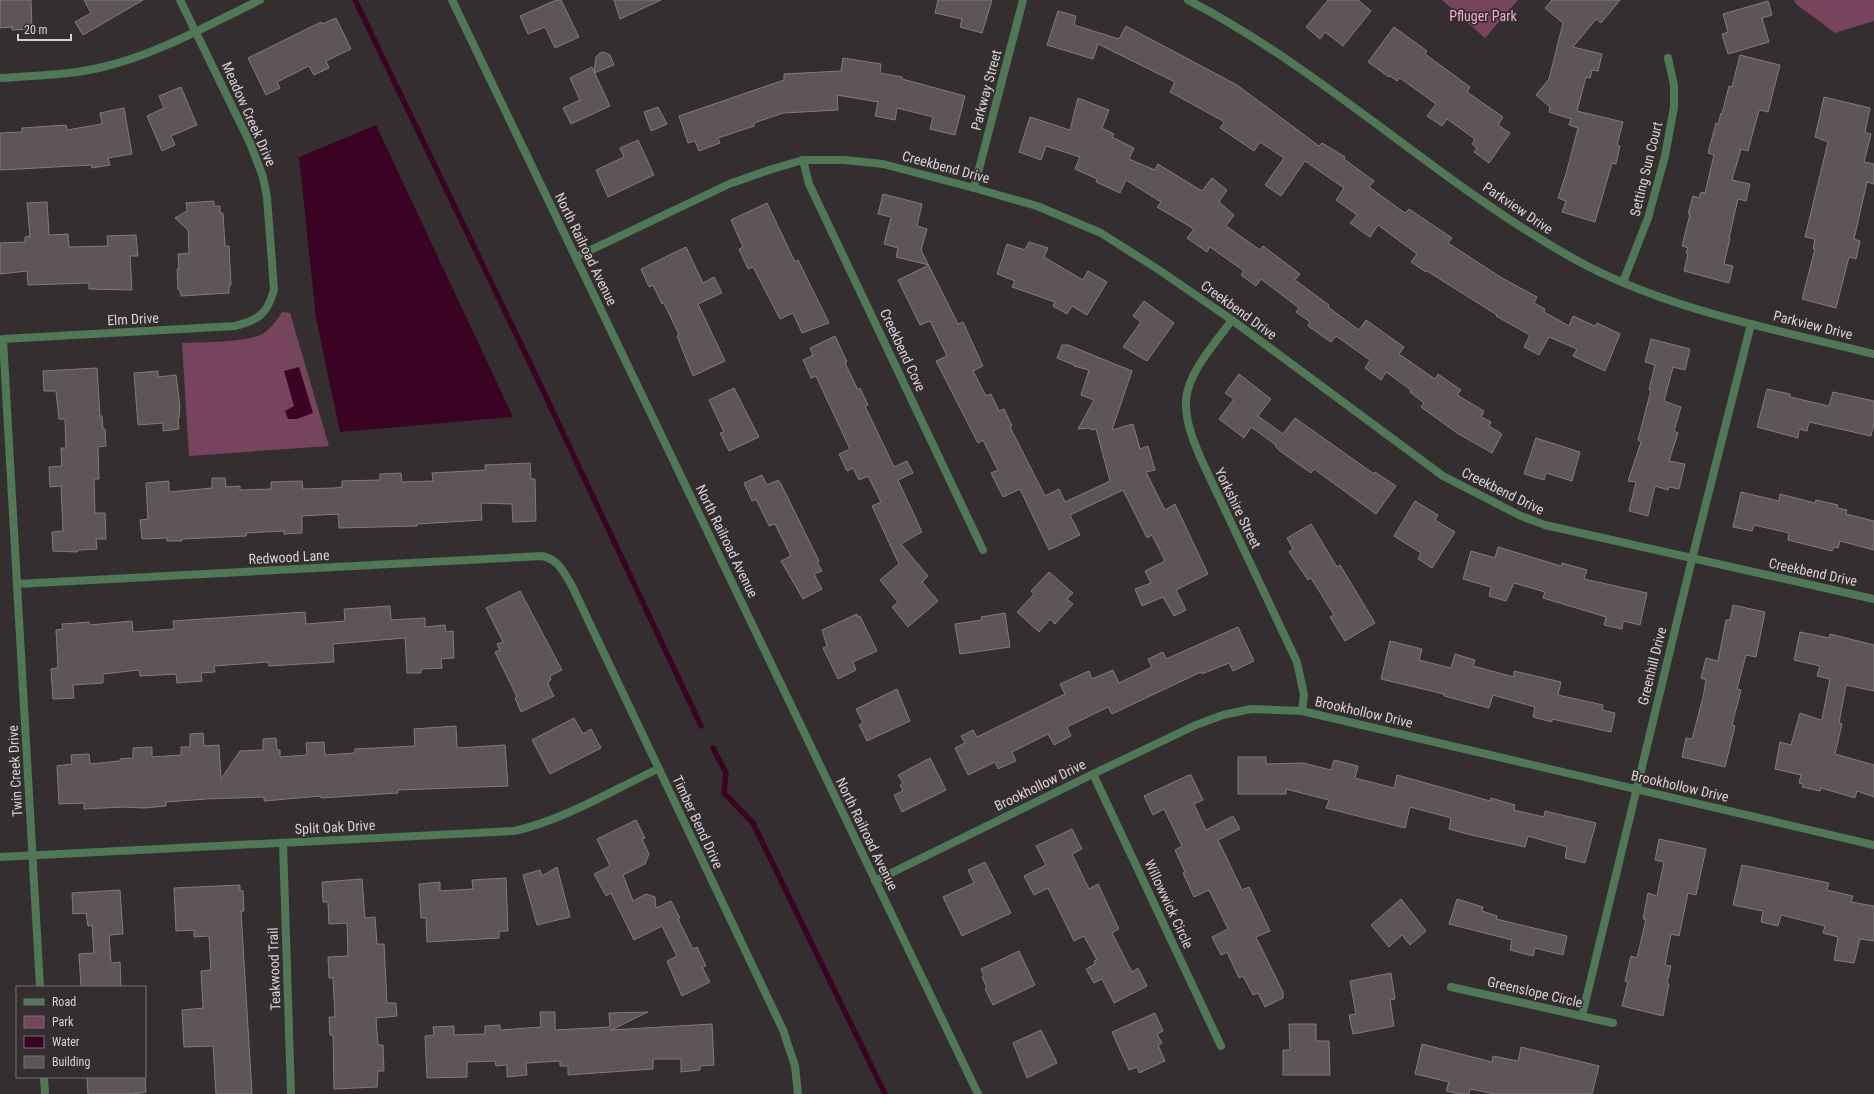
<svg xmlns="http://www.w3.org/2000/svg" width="1874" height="1094" viewBox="0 0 1874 1094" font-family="'Roboto Condensed',sans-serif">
  <rect width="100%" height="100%" fill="#352e31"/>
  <g fill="#76455d">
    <path d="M1442,0H1518L1485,38Z"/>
    <path d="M1794,0H1874V21L1835,33L1796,4Z"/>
    <path d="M282,312L290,313L329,446L189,456L182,343C202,342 248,343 264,333C272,327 277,320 282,312Z"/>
  </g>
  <g fill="#3a0324">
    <path d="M376,125L513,417L340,432L316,318L299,157Z"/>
    <path d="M299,367L313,413L297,419H288L285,411L294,406L284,371Z"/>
  </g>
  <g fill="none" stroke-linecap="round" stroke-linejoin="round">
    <g stroke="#3a0324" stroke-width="5.5">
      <path d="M355,0L530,363L701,726"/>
      <path d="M713,748L726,773L724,793L753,823L885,1094"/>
    </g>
  </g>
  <g fill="#5d5558" stroke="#837a7e">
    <path d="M0,0H31L32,29L12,30V27L0,28Z"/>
    <path d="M84,0H143L83,35L75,22L91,13Z"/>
    <path d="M556,0H561L579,37L555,48L545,27L528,34L520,16Z"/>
    <path d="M614,0H661L620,19Z"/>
    <path d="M938,0H992L982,33L960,27L962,19L935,13Z"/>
    <path d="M1328,0H1358L1371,11L1343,46L1325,32L1320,39L1306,27Z"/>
    <path d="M1552,0H1620L1601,23L1596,19L1573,47L1602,54L1598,71L1592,70L1590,78L1586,77L1577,111L1623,122L1617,145L1620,146L1616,164L1612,163L1595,222L1562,212L1566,201L1558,198L1566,174L1578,128L1569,125L1571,119L1549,112L1550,107L1536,95L1549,79L1563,23L1545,8Z"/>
    <path d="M1768,1L1772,15L1762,18L1769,42L1728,54L1722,34L1728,32L1723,14Z"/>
    <path d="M1058,11L1076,16L1074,25L1119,39L1126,26L1237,85L1319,146L1322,143L1345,157L1344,159L1374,181L1369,187L1405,213L1409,209L1452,238L1448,243L1502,278L1537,297L1534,303L1545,309L1544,312L1569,326L1573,316L1595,326L1597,323L1620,334L1605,371L1573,356L1577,349L1549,337L1539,355L1524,347L1530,335L1496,316L1497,315L1427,271L1426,272L1411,262L1417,254L1378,225L1370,237L1350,223L1357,215L1336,200L1344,188L1305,161L1281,196L1265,185L1284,158L1260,142L1254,151L1220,128L1224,123L1223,121L1170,92L1175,82L1098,44L1093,59L1047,45Z"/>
    <path d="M336,18L351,49L326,61L329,68L314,75L309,66L277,82L280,88L266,95L248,58L321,22L322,24Z"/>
    <path d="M1394,27L1427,51L1425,54L1470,87L1467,92L1503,117L1498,125L1510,133L1489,163L1474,152L1477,148L1472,144L1475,139L1447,119L1442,126L1427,116L1436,104L1400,78L1397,81L1390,76L1389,77L1368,62Z"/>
    <path d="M604,52L610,55L614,65L594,73L596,57L600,53Z"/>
    <path d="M1740,55L1780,65L1768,112L1759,110L1748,151L1741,149L1732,180L1750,184L1746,201L1738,199L1729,238H1730L1724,264L1733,266L1729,283L1684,271L1688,254L1686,253L1688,248L1682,246L1690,214H1688L1693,196L1699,198L1701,192L1705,193L1714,155L1708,153L1716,123L1718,124L1721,113L1722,114L1729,86L1732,87Z"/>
    <path d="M843,58L881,64L880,73L902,77V79L965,96L955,135L930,129L933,117L897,108L895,120L875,116L878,102L837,95L838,110L783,113L754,123V126L718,138L720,143L699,151L695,141L688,143L679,116L784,80V74L841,71Z"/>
    <path d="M592,67L610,106L571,124L563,108L580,100L570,78Z"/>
    <path d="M181,87L197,125L171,136L175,145L162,151L147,116L164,108L159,96Z"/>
    <path d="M1824,97L1870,108L1865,132L1871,134L1864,162L1874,164V184L1867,182L1854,239L1860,241L1856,259L1849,257L1836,308L1802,299L1815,249H1813L1815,239L1805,237L1828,142L1815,137Z"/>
    <path d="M1078,98L1109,110L1102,128L1114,134L1112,137L1134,148L1129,159L1155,170L1158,164L1202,191L1212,178L1227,190L1219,202L1234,215L1226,226L1260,250L1263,246L1300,274L1295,280L1329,305L1328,307L1359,330L1366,320L1404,347L1399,354L1435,379L1438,374L1461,390L1457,395L1484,411L1481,417L1491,422L1489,426L1502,434L1492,453L1457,433L1421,407L1424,403L1410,392L1411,390L1386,372L1381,380L1365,368L1370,360L1336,336L1331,342L1308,326L1310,322L1296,312L1299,308L1261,279L1256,286L1241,275L1244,271L1210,247L1207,252L1187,238L1194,229L1157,207L1161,202L1126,180L1120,193L1096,182L1097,179L1075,169L1080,157L1046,146L1041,160L1019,152L1030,117L1070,130Z"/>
    <path d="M658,107L667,124L651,131L644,112Z"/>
    <path d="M124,108L132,154L108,158L110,165L92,168L91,165L0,170V133L22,132V128L66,125L67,130L102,124L100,113Z"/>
    <path d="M638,140L654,175L608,197L596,170L624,157L620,148Z"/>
    <path d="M883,194L922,204L917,226L927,229L921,250L958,324L963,322L983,366L973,371L986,396L991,394L999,411L1004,409L1012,426L1010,427L1045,496L1059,489L1065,502L1110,481L1096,429L1091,430L1090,428L1078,429L1094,400L1081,395L1089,370L1074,366V365L1057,358L1062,345H1068L1132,371L1112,430L1133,424L1140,449L1148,446L1155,470L1146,472L1165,510L1175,504L1208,574L1176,590L1186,610L1174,616L1163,597L1142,606L1135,589L1151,583L1145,571L1165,561L1152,535L1147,538L1123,490L1070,515L1080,535L1049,550L1020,489L1003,497L991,473L998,470L983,440L978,443L936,361L947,356L930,321L920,325L898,280L929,265L896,257L898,248L884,244L891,217L878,214Z"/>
    <path d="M214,201V206H220V213H223L225,246H229L231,285L229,286V293L181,296L180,291L178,289L177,269H179L178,254L189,253L188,230L175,218L187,211L186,203Z"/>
    <path d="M47,202L49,235L68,234L69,247L108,246L107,236L136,235L138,256H130L132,290L89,289V283L28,285L27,271L0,274V243L25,242V237L30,236L27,203Z"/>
    <path d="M767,203L795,262L798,260L829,323L802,333L793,313L780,319L753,267L748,269L739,249L743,247L731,220Z"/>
    <path d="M1029,242L1048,248L1044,257L1083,280L1088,271L1107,282L1087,315L1072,306L1067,314L1053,306L1055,302L1012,287L1015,281L997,274L1007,244L1025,250Z"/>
    <path d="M686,247L703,283L714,277L722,293L698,304L725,361L693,376L677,336L679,335L664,303L662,304L653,285L649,287L641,269Z"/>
    <path d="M1144,301L1174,323L1147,361L1123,347L1141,322L1133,316Z"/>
    <path d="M835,336L847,362L845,363L858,390L860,388L868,405L865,406L894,467L907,461L913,473L898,480L922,532L901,544L928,576L922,582L938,601L908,627L892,607L898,602L880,580L899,564L872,506L881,502L868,476L859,480L853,468L847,471L839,454L850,449L816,376L811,378L803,360L813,355L810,348Z"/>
    <path d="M1651,339L1690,349L1685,370L1673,367L1664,401L1681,407L1674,431L1678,433L1669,461L1685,464L1679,489L1669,487L1668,490L1655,486L1648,516L1629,511L1636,482L1628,481L1641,442L1638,440L1651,390H1649L1655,365L1645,362Z"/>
    <path d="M97,368L100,416H102L103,429H105L106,446L98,447L99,479H94L95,513H105L106,539H96L97,549L79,550L77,552L53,551L52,532L63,531L61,486L50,487L49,467L62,466L61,448H66L65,419H59L56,391H44L43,371Z"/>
    <path d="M158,371V377L176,375L180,406L179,418H178L179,429L163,431V423L138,425L134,373Z"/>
    <path d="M1239,374L1271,399L1258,416L1283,434L1295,418L1374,474L1375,472L1396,486L1376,514L1314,469L1311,473L1280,451L1275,446L1276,445L1251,427L1244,438L1219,419L1234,399L1225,393Z"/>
    <path d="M734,388L759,437L729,451L720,433L724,432L709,400Z"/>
    <path d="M1767,389L1790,394V397L1829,406L1833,392L1874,401V423L1871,436L1809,422L1807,431L1799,429L1798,438L1757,427Z"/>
    <path d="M1536,438L1580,452L1572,481L1546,473L1544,480L1524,474Z"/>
    <path d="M530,463L531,479H535L536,521L513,522L512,504L481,503L482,520L417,524V526L339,528L338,514L302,516V533L284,534V531L246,533V536L181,539L182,541H167V538L142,539L140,520L148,519L146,483L169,481V492L212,488V478H225L226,487L240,486V490L271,489V482L302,481L303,489L334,488L342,487V481L380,480V474L401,473L402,482L433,481L432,473L486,470L485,465Z"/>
    <path d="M762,475L767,485L778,480L781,484L819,561L817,562L822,571L814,574L822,589L803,599L781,561L791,556L775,524L769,526L756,499L752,501L744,483Z"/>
    <path d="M1741,492L1779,501L1780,494L1815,503L1816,500L1838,505L1837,508L1847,510L1846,514L1874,521V550L1840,541L1838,548L1834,547L1832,551L1788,540L1789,533L1754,525L1752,531L1733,527Z"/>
    <path d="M1415,501L1438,515L1435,520L1455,532L1432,568L1418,559L1421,553L1394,536Z"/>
    <path d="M1311,524L1337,567L1340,565L1375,623L1345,641L1330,617L1334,615L1311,578L1308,580L1289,552L1293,549L1287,538Z"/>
    <path d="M1498,547L1561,566L1562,563L1587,570L1584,579L1647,593L1640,625L1623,621L1622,629L1604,625L1606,617L1543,598L1545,592L1514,583L1506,601L1489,596L1491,587L1463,579L1471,551L1495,558Z"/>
    <path d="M1049,572L1073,593L1067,599L1073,604L1055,624L1050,619L1039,632L1017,612L1034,594L1031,591Z"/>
    <path d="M520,591L562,670L550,676L551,680L548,682L549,686L554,696L521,712L515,698L517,697L495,652L500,650L497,644L503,642L486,608Z"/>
    <path d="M1733,605L1765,612L1756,657L1746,655L1737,689L1741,690L1732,725L1735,726L1725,767L1682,757L1686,738L1692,739L1703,697L1706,680L1701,678L1706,658L1718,661L1726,620H1730Z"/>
    <path d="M390,606L391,620L425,618V627L445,625L446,632L453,631L454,658L441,659L442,668L421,669V673H407L405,638L333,644L334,662L269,666L268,662L214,666L215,672L201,673L202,681L177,683L176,674L140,676L139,670L103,674V683L73,685L74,698L53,699L51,669L58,668L56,630L63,629L62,624L89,622L90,625L132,621L133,632L174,629L173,621L305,612L306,624L345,621L344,609Z"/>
    <path d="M1005,613L1010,647L960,654L955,624L982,620L981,617Z"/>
    <path d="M857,614L858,617L860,616L877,651L853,662L856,670L838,679L823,648L827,646L822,630Z"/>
    <path d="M1238,627L1254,661L1233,671L1229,663L1202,674L1201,672L1112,714L1108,707L1067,727L1071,736L1054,745L1048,734L1012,752L1016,761L998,769L995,762L968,775L955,748L965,743L961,736L973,730L977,737L1065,694L1060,684L1089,671L1092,679L1113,670L1119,683L1152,667L1148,659L1163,652L1166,659Z"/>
    <path d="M1800,632L1829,638L1830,634L1874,645V691L1846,685L1839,723L1842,724L1835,754L1874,765V797L1857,791L1855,798L1821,788L1820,791L1802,787L1803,784L1799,783L1801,775L1775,769L1780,742L1791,745L1800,713L1821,720L1822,719L1830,679L1817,676L1820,666L1794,660Z"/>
    <path d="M1390,641L1422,649L1419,660L1451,668L1455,654L1475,660L1473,666L1514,677V671L1561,682L1558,695L1603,705L1602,710L1615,713L1611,732L1552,719V722L1533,717L1535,707L1493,695L1489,708L1444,696V694L1381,679Z"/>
    <path d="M897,689L910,721L867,741L859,725L863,723L856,709Z"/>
    <path d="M574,718L583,734L591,729L601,748L550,774L532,740Z"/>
    <path d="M456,726L457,748L505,745L508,786L398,790V793L321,798V796L264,801V797L206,799L166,802V806L144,808L123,807L84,809V803L59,804L57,766L72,764L71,755L89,754L90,764L120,761V759L133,758V748L152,747V757L181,755V747H190V734L203,733L204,746L219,745L221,779L240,751L263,750V739L276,738L277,750H280V757L307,755L306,743L324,742L325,755L355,753V749L415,746L414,729Z"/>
    <path d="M1238,757H1266V764L1303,763L1331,770L1334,760L1358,766L1355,778L1394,788L1397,775L1490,801L1491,798L1515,805L1514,810L1544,817L1545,811L1596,823L1585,863L1565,858L1567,847L1528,836L1525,847L1467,834L1449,829L1451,818L1410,807L1405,828L1326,808L1329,800L1286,789V794H1238Z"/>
    <path d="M930,758L946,790L902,812L894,795L903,791L900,785L903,783L898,775Z"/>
    <path d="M1189,775H1191L1203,800L1194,804L1206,830L1233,816L1240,829L1218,840L1242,890L1249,887L1270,931L1256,937L1283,992V998L1265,1007L1258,993L1253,995L1243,976L1239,978L1227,952L1221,955L1212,937L1228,929L1209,890L1194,897L1183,873L1185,872L1175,850L1182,846L1164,809L1153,815L1144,796Z"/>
    <path d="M636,820L645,838L642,839L649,854L645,864L623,875L633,901L646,894L655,897L656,908L671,901L680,918L678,919L693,949L697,947L706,966L702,967L710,982L682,996L667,961L677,956L662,926L634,940L611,893L606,896L594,874L610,866L597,839Z"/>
    <path d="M1072,829L1082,849L1072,854L1089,889L1098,884L1119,929L1112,933L1132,972L1138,968L1147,986L1114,1003L1102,979L1094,983L1086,969L1095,964L1094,961L1097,960L1084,936L1074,941L1048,888L1034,895L1024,876L1046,865L1036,846Z"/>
    <path d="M1659,839L1706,849L1696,895L1688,893L1679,936L1671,934L1665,965L1671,966L1667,983L1669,984L1663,1016L1622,1006L1628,982L1625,981L1631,956L1637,958L1646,919H1643L1648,893L1657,896L1664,862L1655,860Z"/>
    <path d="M985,862L1011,913L962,936L943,897L974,883L968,870Z"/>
    <path d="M1742,865L1829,883L1827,890L1853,896L1851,902L1874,906V941L1860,939L1854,963L1834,960L1838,937L1823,933L1825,926L1781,915L1778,926L1761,922L1763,911L1733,905Z"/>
    <path d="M557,867L570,917L537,925L523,875L540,870L542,876Z"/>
    <path d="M506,878L508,931H499V938L427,942L426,918H421L419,884L440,882V891L473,889L472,880Z"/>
    <path d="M362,879L365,918L375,917L377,944H384L387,1003H396L397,1016L376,1018L378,1045H383L384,1071H378L377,1087L334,1089L333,1035H330L329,1017H335L333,978H329L328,957L348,956L347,923L329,924L328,902H323L322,882Z"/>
    <path d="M240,885V891H243L244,911H241L252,1094H216L213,1046L184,1047L182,1010L203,1008L201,971L211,970L209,936L194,937V930L176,931L174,888Z"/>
    <path d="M120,890L123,934L109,935L111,963L120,962L121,987H81L79,954L94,953L92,925L88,926L86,913L73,914L72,893Z"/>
    <path d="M1401,899L1426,931L1410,945L1402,935L1389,947L1371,925Z"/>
    <path d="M1457,899L1483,907L1482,911L1497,916L1496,919L1567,936L1563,955L1535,948L1533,956L1510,950L1512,940L1449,924Z"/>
    <path d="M1019,951L1035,985L993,1005L985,989L987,988L982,977L984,976L981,969Z"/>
    <path d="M1391,973L1395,999L1390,1000L1394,1026L1353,1034L1349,1015L1356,1014L1350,981Z"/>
    <path d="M540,1012H555V1030L610,1027L609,1013L648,1012L611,1030L712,1024L714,1065L700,1066V1070L681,1072V1059H653V1069L568,1075V1066H560V1061L526,1063L527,1075L507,1077V1065L496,1066L495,1061L467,1062V1077L427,1078L425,1036L434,1035L433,1027L454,1026V1035L485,1034V1026L500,1025V1030L541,1027Z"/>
    <path d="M1155,1013L1163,1031L1157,1034L1162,1043L1158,1045L1165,1061L1139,1073L1137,1067L1129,1070L1112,1032Z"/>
    <path d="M1289,1024H1316V1041H1329L1330,1075H1283V1050H1290Z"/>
    <path d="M1041,1030L1057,1063L1027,1078L1013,1043Z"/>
    <path d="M1422,1044L1492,1062L1493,1056L1518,1061L1521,1047L1599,1066L1592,1094H1495L1470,1089L1469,1094H1460L1446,1091L1449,1082L1415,1074Z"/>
    <path d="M87,1077H145L146,1092L133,1094H88Z"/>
  </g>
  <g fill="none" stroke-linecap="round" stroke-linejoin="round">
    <g stroke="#507756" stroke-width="8">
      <path d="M1188,0C1327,72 1439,184 1576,260C1667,310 1774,329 1874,354"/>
      <path d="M803,160L809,184L983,550"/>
      <path d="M974,188L1023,0"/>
      <path d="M576,257L729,184L769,170L803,160H844L883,164L974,188L1037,206L1101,233L1159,270L1232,320L1443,476L1521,516L1545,525L1874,599"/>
      <path d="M1623,282L1648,218L1665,156L1674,107V85L1668,58"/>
      <path d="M1232,320C1216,342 1188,372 1186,400C1185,421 1193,440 1201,459L1297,662L1304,695L1302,711"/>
      <path d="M17,584L542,556C559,560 562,570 571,584L783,1030L795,1066L798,1094"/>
      <path d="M1093,774L1221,1046"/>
      <path d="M283,843L291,1094"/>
      <path d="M0,857L514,831C564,820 611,791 658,769"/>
      <path d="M875,881L1093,774L1196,725L1223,715L1251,709L1302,711L1874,845"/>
      <path d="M40,987L3,339L235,326C259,320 267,314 274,290L267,197L263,177L250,143L180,0"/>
      <path d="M1451,987L1613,1023"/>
      <path d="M1582,1016L1692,559L1751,324"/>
      <path d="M44,1077L45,1094"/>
    </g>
    <g stroke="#507756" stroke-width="8">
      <path d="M452,0L978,1094"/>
      <path d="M0,78C34,76 70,75 103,67C158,54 210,24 260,0"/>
    </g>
  </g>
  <g text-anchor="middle" stroke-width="3.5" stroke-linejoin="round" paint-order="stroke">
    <g font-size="14" fill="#f6accf" stroke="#352e31">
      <text x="1483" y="21">Pfluger Park</text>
    </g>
    <g font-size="14" fill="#d7d2d4" stroke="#352e31">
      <text transform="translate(986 90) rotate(-75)" y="5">Parkway Street</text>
      <text transform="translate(249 114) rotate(66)" y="5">Meadow Creek Drive</text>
      <text transform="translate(946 167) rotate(15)" y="5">Creekbend Drive</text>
      <text transform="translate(1646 169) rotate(-76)" y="5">Setting Sun Court</text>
      <text transform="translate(1518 208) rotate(34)" y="5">Parkview Drive</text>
      <text transform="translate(586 249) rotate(64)" y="5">North Railroad Avenue</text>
      <text transform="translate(1239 310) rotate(36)" y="5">Creekbend Drive</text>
      <text transform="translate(133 319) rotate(-3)" y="5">Elm Drive</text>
      <text transform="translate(1813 325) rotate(14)" y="5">Parkview Drive</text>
      <text transform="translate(903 350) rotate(65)" y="5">Creekbend Cove</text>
      <text transform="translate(1503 491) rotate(26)" y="5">Creekbend Drive</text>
      <text transform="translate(1238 508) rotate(64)" y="5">Yorkshire Street</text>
      <text transform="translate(727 541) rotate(64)" y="5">North Railroad Avenue</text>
      <text transform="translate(289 557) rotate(-3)" y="5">Redwood Lane</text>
      <text transform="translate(1813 572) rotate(12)" y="5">Creekbend Drive</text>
      <text transform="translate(1652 666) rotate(-76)" y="5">Greenhill Drive</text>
      <text transform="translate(1364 712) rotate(13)" y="5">Brookhollow Drive</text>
      <text transform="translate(15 771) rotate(-93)" y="5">Twin Creek Drive</text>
      <text transform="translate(1040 785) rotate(-26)" y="5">Brookhollow Drive</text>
      <text transform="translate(1680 786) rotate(13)" y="5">Brookhollow Drive</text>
      <text transform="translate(698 822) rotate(65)" y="5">Timber Bend Drive</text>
      <text transform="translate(335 827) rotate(-3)" y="5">Split Oak Drive</text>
      <text transform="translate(867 834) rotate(64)" y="5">North Railroad Avenue</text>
      <text transform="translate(1169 904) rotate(65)" y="5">Willowwick Circle</text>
      <text transform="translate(274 969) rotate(-92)" y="5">Teakwood Trail</text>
      <text transform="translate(1535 992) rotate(13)" y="5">Greenslope Circle</text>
    </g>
  </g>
  <rect x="16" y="986" width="130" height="92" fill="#352e31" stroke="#767072"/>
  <rect x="24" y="999" width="20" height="6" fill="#507756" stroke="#767072"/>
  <text x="52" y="1006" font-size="12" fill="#d7d2d4">Road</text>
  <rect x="24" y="1016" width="20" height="12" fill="#76455d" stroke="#767072"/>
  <text x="52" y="1026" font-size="12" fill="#d7d2d4">Park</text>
  <rect x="24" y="1036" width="20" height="12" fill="#3a0324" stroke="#767072"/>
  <text x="52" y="1046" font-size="12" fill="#d7d2d4">Water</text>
  <rect x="24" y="1056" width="20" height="12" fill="#5d5558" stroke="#767072"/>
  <text x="52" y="1066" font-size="12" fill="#d7d2d4">Building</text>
  <path d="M18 34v6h53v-6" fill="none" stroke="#d7d2d4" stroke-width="2"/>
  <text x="24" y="34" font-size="12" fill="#d7d2d4" stroke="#352e31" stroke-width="3" paint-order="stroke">20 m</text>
</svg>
